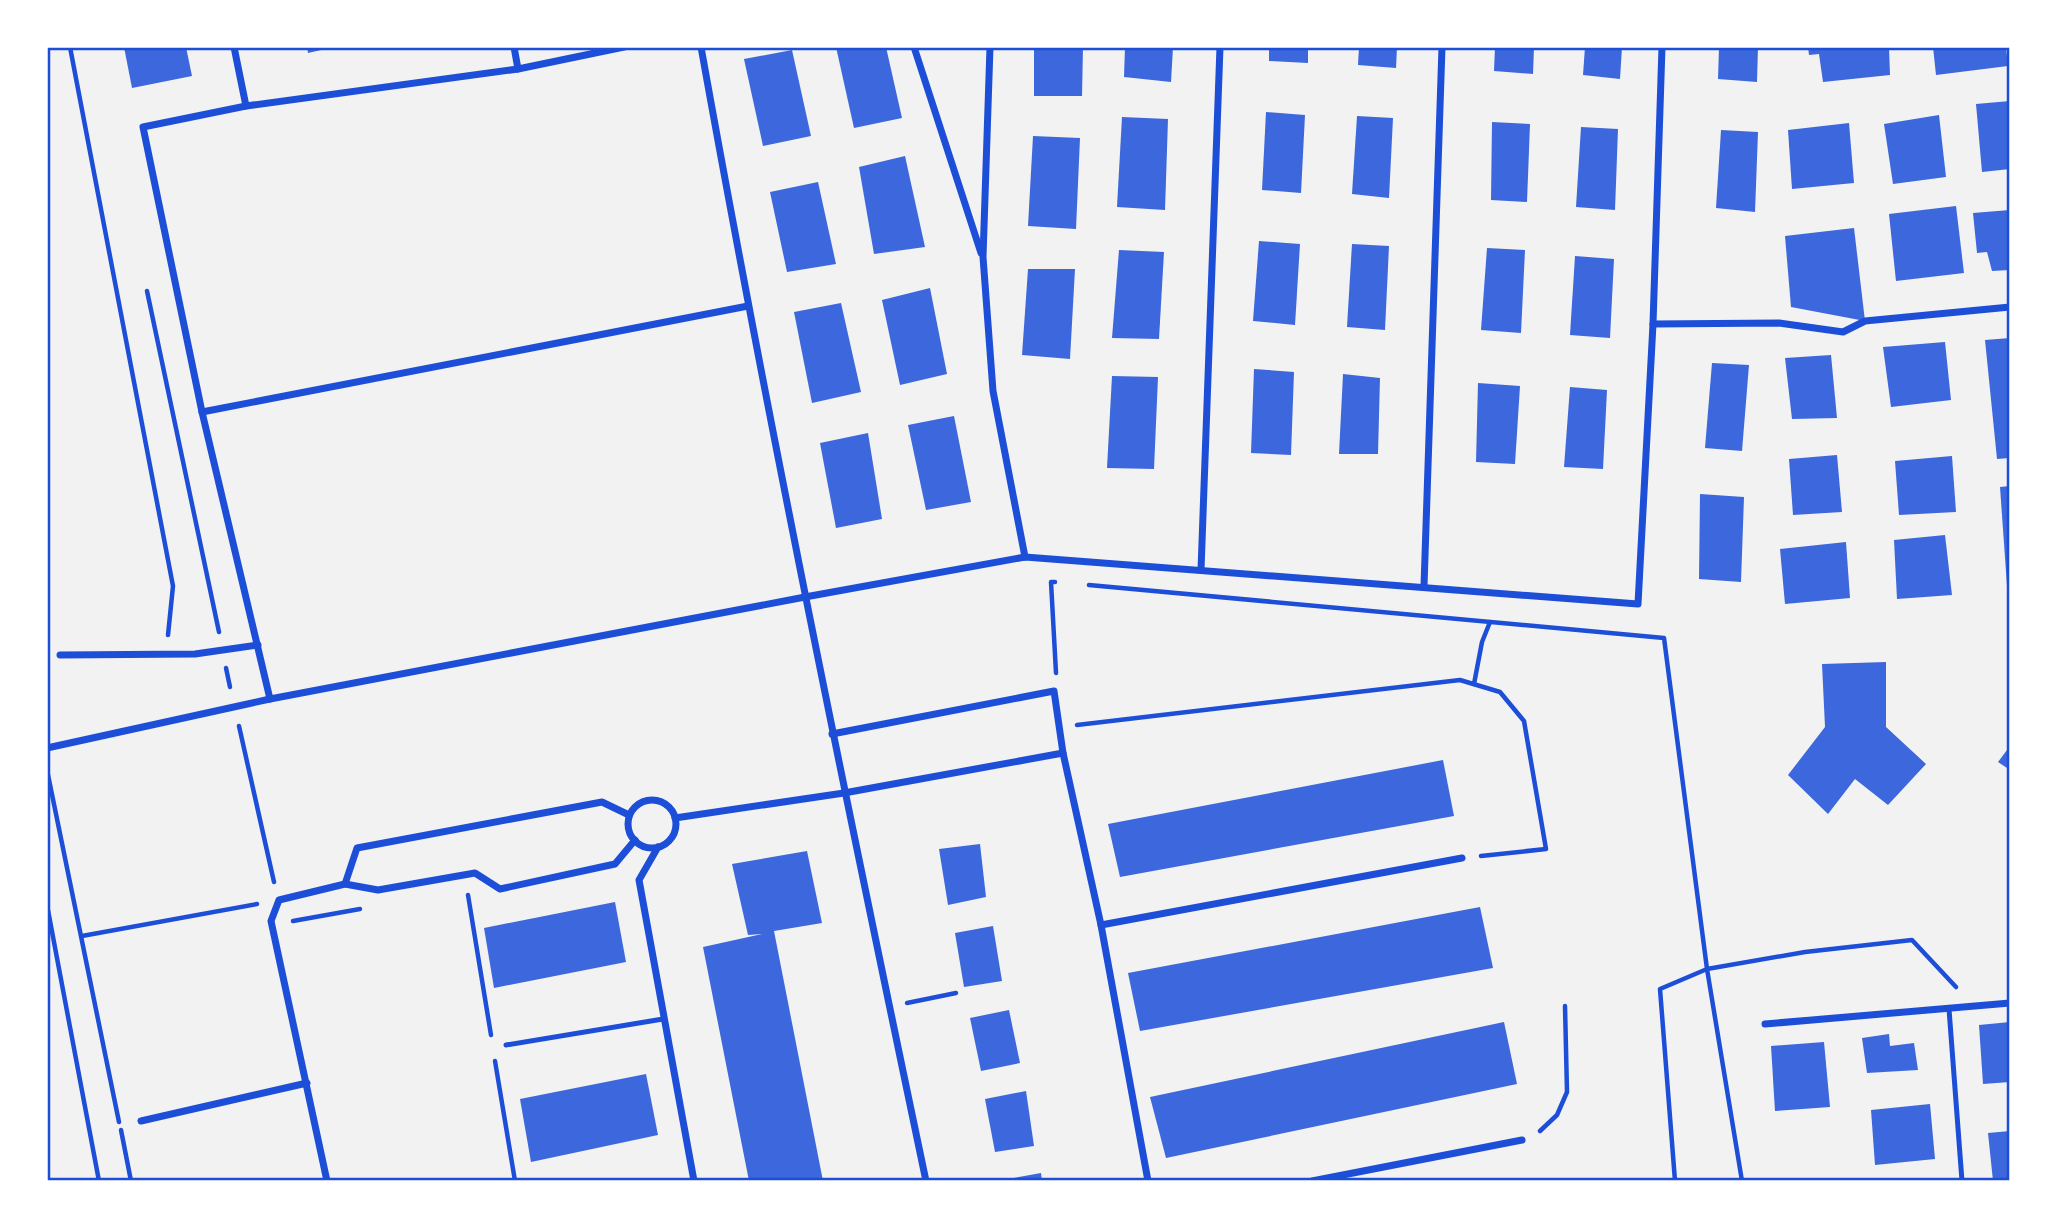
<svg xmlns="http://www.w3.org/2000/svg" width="2057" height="1228" viewBox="0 0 2057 1228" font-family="Raleway,sans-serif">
  <rect width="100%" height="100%" fill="#f2f2f2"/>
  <g fill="#3d67dc">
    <path d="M124,47H186L192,76L132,88Z"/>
    <path d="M307,47H330V48L308,53Z"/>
    <path d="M836,47H886L902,118L854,128Z"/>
    <path d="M1034,47H1083L1082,96H1034Z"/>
    <path d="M1125,47H1173L1171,82L1124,77Z"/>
    <path d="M1269,47H1308V63L1269,61Z"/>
    <path d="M1359,47H1397L1396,68L1358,65Z"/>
    <path d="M1495,47H1534L1533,74L1494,71Z"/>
    <path d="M1585,47H1622L1620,79L1583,75Z"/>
    <path d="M1719,47H1758L1757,82L1718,79Z"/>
    <path d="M1808,47H1889L1890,75L1823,82L1819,54L1809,55Z"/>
    <path d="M1933,47H2006L2008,66L1936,75Z"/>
    <path d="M792,50L811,136L763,146L744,59Z"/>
    <path d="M2010,101V169L1982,172L1976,104Z"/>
    <path d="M1266,112L1305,115L1301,193L1262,190Z"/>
    <path d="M1939,115L1946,177L1893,184L1884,124Z"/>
    <path d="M1357,116L1393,118L1389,198L1352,194Z"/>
    <path d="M1122,117L1168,119L1165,210L1117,207Z"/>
    <path d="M1492,122L1530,124L1527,202L1491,200Z"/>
    <path d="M1849,123L1854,183L1792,189L1788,130Z"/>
    <path d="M1581,127L1618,129L1615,210L1576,207Z"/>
    <path d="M1721,130L1758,132L1755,212L1716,208Z"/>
    <path d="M1033,136L1080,138L1076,229L1028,226Z"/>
    <path d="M905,156L925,247L874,254L859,167Z"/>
    <path d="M818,182L836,264L787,272L770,192Z"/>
    <path d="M1956,206L1964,273L1896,281L1889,214Z"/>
    <path d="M2010,210V270L1992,271L1987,252L1977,253L1973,213Z"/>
    <path d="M1854,228L1865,321L1791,307L1785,236Z"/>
    <path d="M1259,241L1300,244L1295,325L1253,321Z"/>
    <path d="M1352,244L1389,246L1385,330L1347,327Z"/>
    <path d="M1487,248L1525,250L1521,333L1481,330Z"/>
    <path d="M1119,250L1164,252L1159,339L1112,338Z"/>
    <path d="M1575,256L1614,259L1610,338L1570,335Z"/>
    <path d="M1028,269H1075L1070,359L1022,355Z"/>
    <path d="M930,288L947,374L900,385L882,300Z"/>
    <path d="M841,303L861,392L812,403L794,312Z"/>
    <path d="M2010,338V458L1997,459L1985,340Z"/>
    <path d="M1945,342L1951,400L1891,407L1883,347Z"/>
    <path d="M1831,355L1837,418L1792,419L1785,358Z"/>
    <path d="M1712,363L1749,365L1742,451L1705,448Z"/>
    <path d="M1254,369L1294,372L1291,455L1251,453Z"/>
    <path d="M1343,374L1380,378L1378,454H1339Z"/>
    <path d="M1112,376L1158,377L1154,469L1107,468Z"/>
    <path d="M1478,383L1520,386L1515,464L1476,462Z"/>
    <path d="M1570,387L1607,390L1603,469L1564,467Z"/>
    <path d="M954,416L971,502L926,510L908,425Z"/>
    <path d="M868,433L882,519L836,528L820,443Z"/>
    <path d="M1837,455L1842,512L1793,515L1789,459Z"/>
    <path d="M1952,456L1956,512L1899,515L1895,461Z"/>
    <path d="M2010,486V600H2008L2000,487Z"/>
    <path d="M1700,494L1744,497L1741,582L1699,579Z"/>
    <path d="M1945,535L1952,595L1897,599L1894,540Z"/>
    <path d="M1846,542L1850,598L1785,604L1780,549Z"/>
    <path d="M1886,662V727L1926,764L1888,805L1855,779L1828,814L1788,775L1825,727L1822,664Z"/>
    <path d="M2010,746V770L1998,762Z"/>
    <path d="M1443,760L1454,816L1120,877L1108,824Z"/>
    <path d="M980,844L986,897L948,905L939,849Z"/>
    <path d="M807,851L822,923L774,931L823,1181H749L703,947L762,934L748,935L732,864Z"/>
    <path d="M615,902L626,962L494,988L484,928Z"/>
    <path d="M1480,907L1493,968L1140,1031L1128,973Z"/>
    <path d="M993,926L1002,981L964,987L955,933Z"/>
    <path d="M1009,1010L1020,1063L981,1071L970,1018Z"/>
    <path d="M1504,1022L1517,1084L1166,1158L1150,1097Z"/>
    <path d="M2010,1022V1082L1983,1084L1979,1025Z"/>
    <path d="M1889,1034L1890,1046L1914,1043L1918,1070L1867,1073L1862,1038Z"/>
    <path d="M1824,1042L1830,1107L1775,1111L1771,1046Z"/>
    <path d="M646,1074L658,1135L531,1162L520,1099Z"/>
    <path d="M1026,1091L1034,1146L995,1152L985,1099Z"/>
    <path d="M1930,1104L1935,1159L1875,1165L1871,1110Z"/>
    <path d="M2010,1131V1181H1993L1988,1133Z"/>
    <path d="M1041,1173L1042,1181H1008V1179Z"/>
  </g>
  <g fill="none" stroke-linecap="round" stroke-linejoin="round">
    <g stroke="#1d4ed8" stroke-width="4.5">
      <path d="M70,47L173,586L168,635"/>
      <path d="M147,291L219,632"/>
      <path d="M1055,582H1051L1056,673"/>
      <path d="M1089,585L1664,638L1707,969L1660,989L1675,1181"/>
      <path d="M226,668L230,687"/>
      <path d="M1474,684L1482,642L1490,622"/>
      <path d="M1077,725L1460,680L1500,692L1524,721L1546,849L1481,856"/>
      <path d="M239,726L274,882"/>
      <path d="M47,770L119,1122"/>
      <path d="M468,895L491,1035"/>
      <path d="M47,905L99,1181"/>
      <path d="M293,921L360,909"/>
      <path d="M82,936L257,904"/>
      <path d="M907,1003L956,993"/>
      <path d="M495,1061L515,1181"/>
      <path d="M121,1130L131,1181"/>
      <path d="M1540,1131L1557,1115L1567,1092L1565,1006"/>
      <path d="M1742,1181L1707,969L1805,952L1912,940L1956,987"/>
    </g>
    <g stroke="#1d4ed8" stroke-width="5">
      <path d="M1949,1009L1962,1181"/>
      <path d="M506,1045L663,1019"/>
    </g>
    <g stroke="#1d4ed8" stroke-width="7">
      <path d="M234,47L246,106"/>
      <path d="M514,47L518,69"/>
      <path d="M701,47C769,427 847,804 926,1181"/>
      <path d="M914,47L981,253"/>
      <path d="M990,47L983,257L993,391L1025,557"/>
      <path d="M1653,324L1779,323L1843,332L1865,321L2010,307"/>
      <path d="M202,412L748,306"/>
      <path d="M1201,570L1220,47"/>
      <path d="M1424,586L1442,47"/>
      <path d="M60,655L195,654L258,645"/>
      <path d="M270,699L202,412L143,127L246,106L518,69L624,47"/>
      <path d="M832,734L1054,691L1063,753L1101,925L1148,1181"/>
      <path d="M47,748L270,699L805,597L1025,557L1638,604L1653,324L1662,47"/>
      <circle cx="652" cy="824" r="24"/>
      <path d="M675,818L844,793L1063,753"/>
      <path d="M658,847L639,880L694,1181"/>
      <path d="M345,884L357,848L602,802L629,815"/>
      <path d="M1101,925L1462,858"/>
      <path d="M1765,1024L2010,1003"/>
      <path d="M141,1121L307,1083"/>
      <path d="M327,1181L271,921L279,900L345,884L378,890L475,873L500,889L615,864L635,840"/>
      <path d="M1312,1181L1522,1140"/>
    </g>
  </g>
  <rect width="2057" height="1228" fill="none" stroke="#ffffff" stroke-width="98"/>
  <rect x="49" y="49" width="1959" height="1130" fill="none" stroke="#1d4ed8" stroke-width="2.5"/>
</svg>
